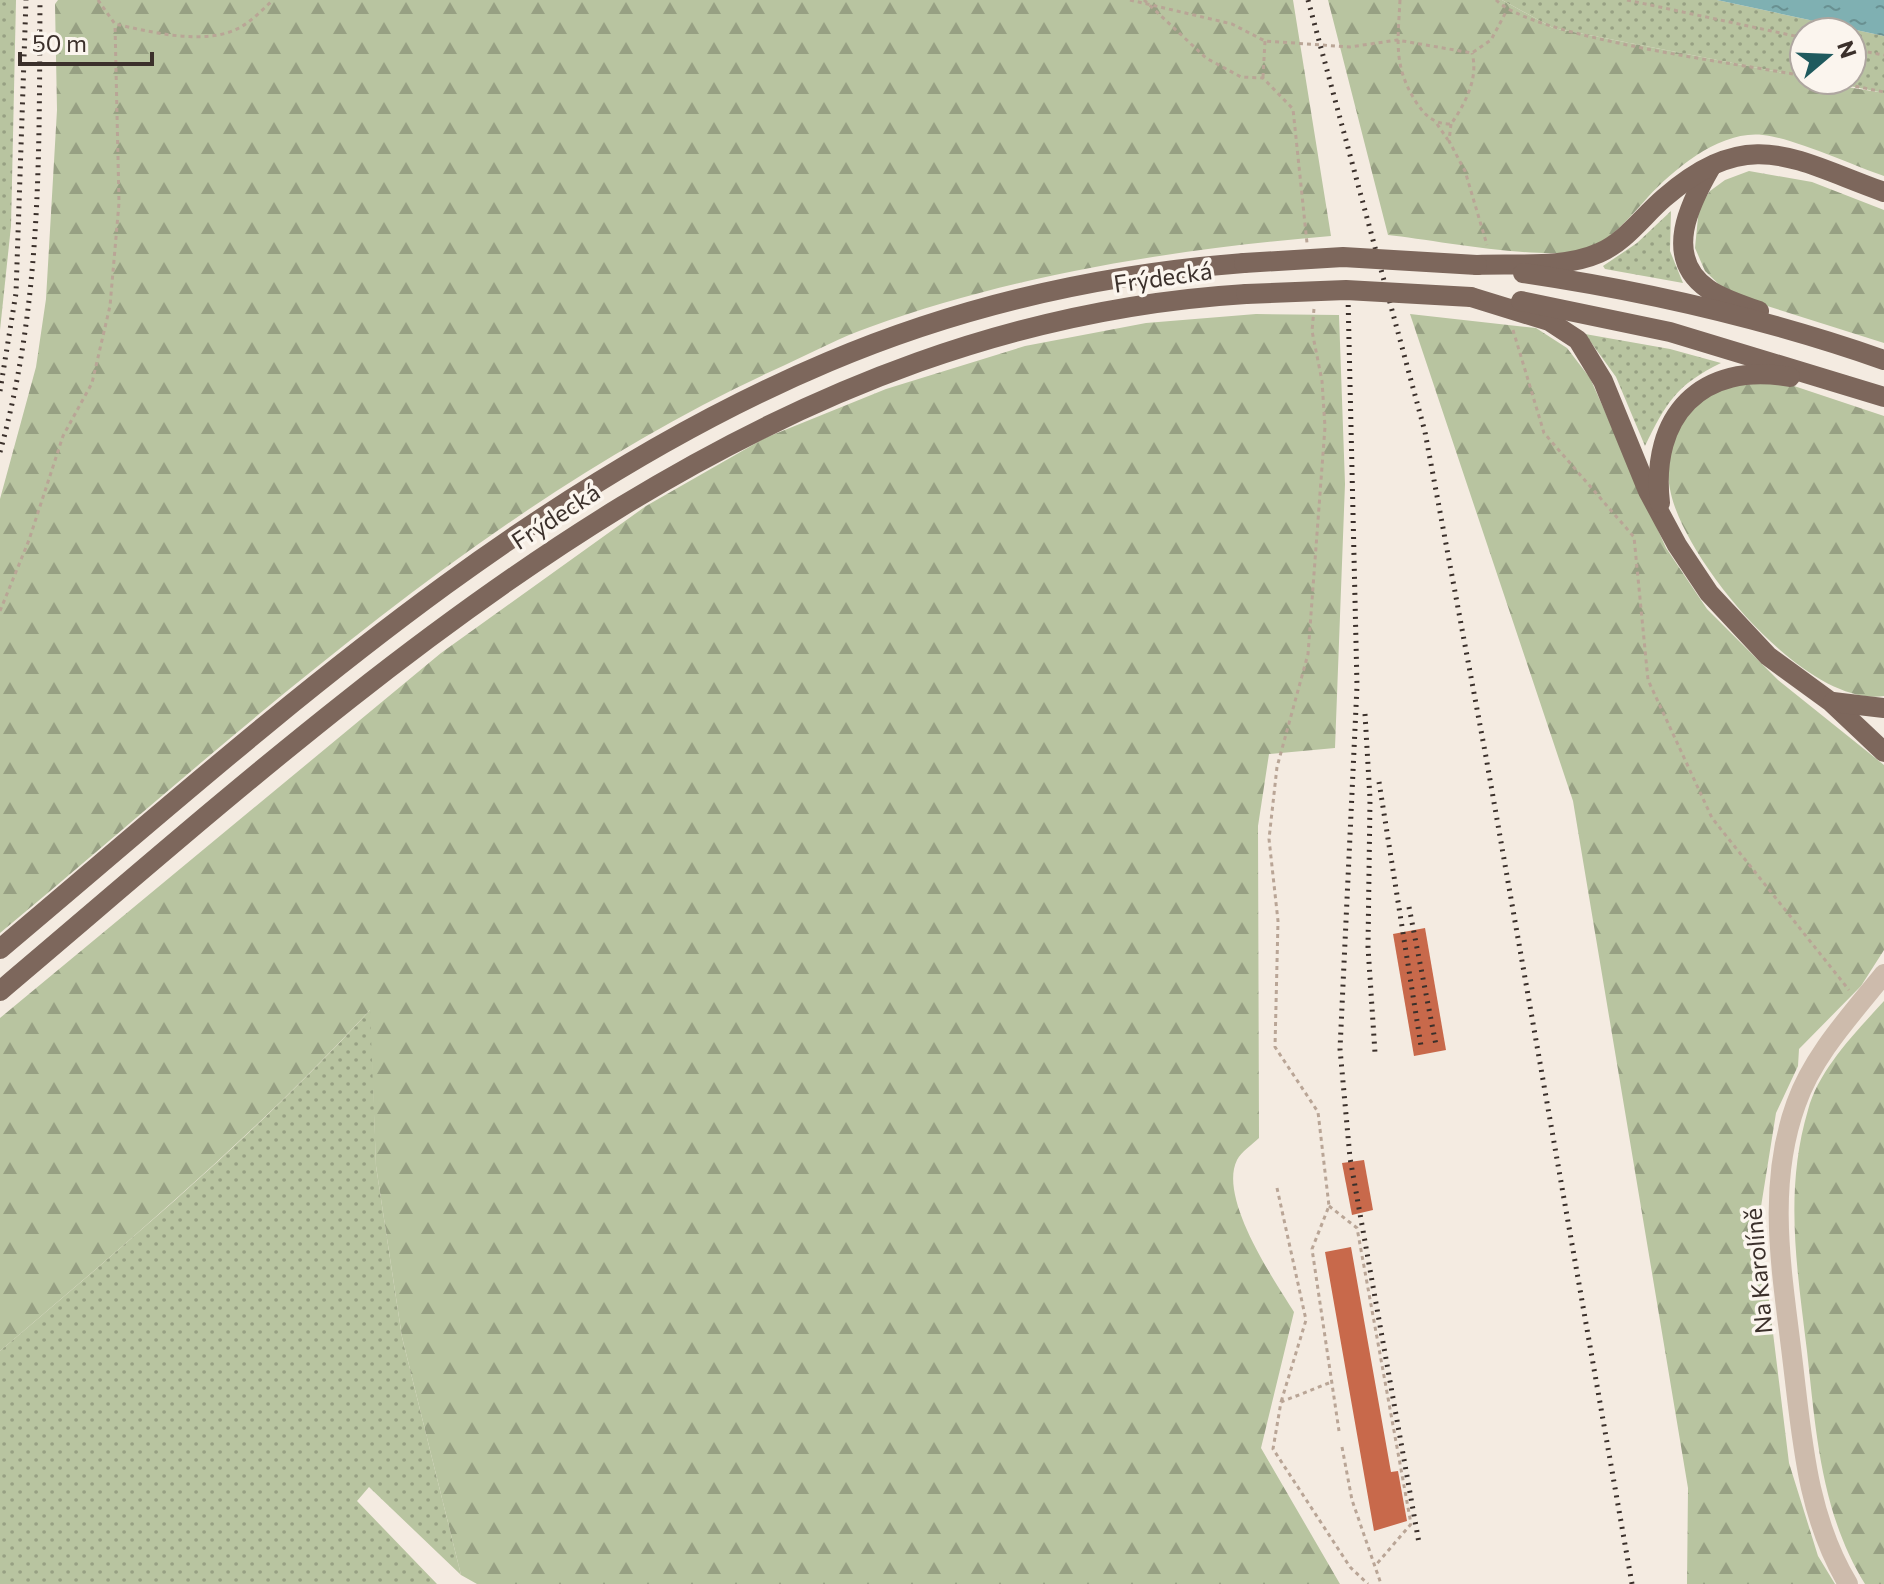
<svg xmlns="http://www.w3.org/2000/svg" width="1884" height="1584" viewBox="0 0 1884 1584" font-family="Commissioner,sans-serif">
  <defs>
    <pattern id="grass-dots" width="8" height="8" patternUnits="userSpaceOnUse" patternTransform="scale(2)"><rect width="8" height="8" fill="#b8c4a0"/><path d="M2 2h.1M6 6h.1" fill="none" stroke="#97a083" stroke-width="1.8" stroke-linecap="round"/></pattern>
    <pattern id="forest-firs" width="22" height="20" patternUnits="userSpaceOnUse" patternTransform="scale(2)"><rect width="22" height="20" fill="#b8c4a0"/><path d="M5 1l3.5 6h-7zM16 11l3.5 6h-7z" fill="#97a083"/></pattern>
    <pattern id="water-ripples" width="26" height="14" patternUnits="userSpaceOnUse" patternTransform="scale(2)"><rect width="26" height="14" fill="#7fb0b2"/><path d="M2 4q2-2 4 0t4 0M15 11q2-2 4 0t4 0" fill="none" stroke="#699091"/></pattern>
  </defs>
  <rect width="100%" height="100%" fill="#f4ebe1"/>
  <g fill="url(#grass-dots)">
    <path d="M0,0H16L11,226L0,330Z"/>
    <path d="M1502,0H1717L1884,36V93L1820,80H1852V32H1804V77L1553,28Z"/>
    <path d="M1671,211L1670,251L1683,283L1605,269L1603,266L1637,243Z"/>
    <path d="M1585,334L1670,349L1721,363C1676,385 1666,403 1645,446L1616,377Z"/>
    <path d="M371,1009L376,1166L402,1337L461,1575L369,1487L357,1501L437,1584H0V1351C128,1242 257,1134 371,1009Z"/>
  </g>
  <g fill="url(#forest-firs)">
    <path d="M58,0H1293L1331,236C1176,249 1017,274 870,327C841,337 813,352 785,365C489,498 247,727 0,933V499L36,367L46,299L57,110L55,4Z"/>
    <path d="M1328,0H1502L1553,28L1804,77V80L1884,93V176C1852,165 1793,138 1763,135C1721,130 1675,168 1648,197C1631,216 1609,243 1583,250C1541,261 1435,240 1388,235Z"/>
    <path d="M1749,171L1812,182L1884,210V343L1729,294L1705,271L1695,248L1699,207L1710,191L1725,180Z"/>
    <path d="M1256,314L1339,315L1345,484L1335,748L1269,754L1258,826L1259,1138C1253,1144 1241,1152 1237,1160C1218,1198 1274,1280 1294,1312L1261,1448L1340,1584H477L461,1575L402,1337L376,1166L370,1010C256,1134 128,1242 0,1351V1018L441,653L646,506L765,438L886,389L1025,346L1146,323Z"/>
    <path d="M1410,314L1536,328L1567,348L1590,378L1666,548L1707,609L1778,680L1884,765V950L1861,986L1799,1049L1798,1066L1776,1113L1759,1219L1789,1463L1818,1556L1835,1584H1687L1688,1488L1573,801Z"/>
    <path d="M1782,382L1884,416V696C1806,708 1687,563 1671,494C1665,468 1668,446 1682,424C1690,411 1706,393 1722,389C1740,383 1763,384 1782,382Z"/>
    <path d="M1884,1001V1584H1865C1821,1513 1816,1432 1807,1351C1797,1268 1784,1191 1808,1110C1819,1069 1856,1032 1884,1001Z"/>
  </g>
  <path fill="url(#water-ripples)" d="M1717,0H1884V36Z"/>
  <g fill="#c8694b">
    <path d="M1425,928L1446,1050L1414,1056L1393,934Z"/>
    <path d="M1364,1160L1373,1210L1352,1215L1342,1163Z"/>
    <path d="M1351,1247L1391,1472L1398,1471L1407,1521L1374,1531L1325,1252Z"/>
  </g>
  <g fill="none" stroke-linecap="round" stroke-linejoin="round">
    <g stroke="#b9a596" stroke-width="3" stroke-dasharray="4 4" stroke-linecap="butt">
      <path d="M98,0L115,24C151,32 205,46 239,28C252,21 263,9 273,0"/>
      <path d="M1130,0L1232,24L1265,41L1350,47L1397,40L1472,53L1491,40L1507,10"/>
      <path d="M1144,0L1206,58L1241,77L1263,78L1293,109L1307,243"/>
      <path d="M1400,0C1398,41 1393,66 1416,102C1425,116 1434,124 1451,124C1465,104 1479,78 1472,53"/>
      <path d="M1496,0C1535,38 1741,64 1804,76"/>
      <path d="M1627,0L1804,38"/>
      <path d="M1852,49L1884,55"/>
      <path d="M1263,77L1265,41"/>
      <path d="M1824,80L1884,92"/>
      <path d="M1437,124L1448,140"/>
      <path d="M1451,124L1449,141L1465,171L1487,245"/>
      <path d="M1314,309L1312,331L1322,381L1325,427L1308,654L1277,767L1269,839L1278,921L1275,1047L1318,1112L1329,1206L1312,1249L1339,1431"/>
      <path d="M1513,330L1544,433L1634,537L1648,680L1712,818L1849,990"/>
      <path d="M0,611L29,540L63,436L92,383L110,306L119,203L115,24"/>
      <path d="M1277,1188L1306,1320L1281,1402"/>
      <path d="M1329,1206L1357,1228L1411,1524L1375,1566"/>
      <path d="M1329,1383L1281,1402L1273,1449L1350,1567L1368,1584"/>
      <path d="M1342,1447L1352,1500L1381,1584"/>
    </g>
    <path stroke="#cdbbac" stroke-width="20" d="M1848,1584C1806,1514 1802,1436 1792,1356C1782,1272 1766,1187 1796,1104C1813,1055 1852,1014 1884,974"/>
    <g stroke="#7d675c" stroke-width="20">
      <path d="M1711,167C1690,203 1662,257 1708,289C1722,299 1742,305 1759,311"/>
      <path d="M1477,265C1516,263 1563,269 1599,253C1625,242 1643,216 1664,198C1750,124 1792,159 1884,192"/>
      <path d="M1523,273C1645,291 1767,319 1884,360"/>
      <path d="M1471,297L1549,321L1578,340L1603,381L1648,491L1677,545L1709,593L1768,656L1831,702L1884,752"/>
      <path d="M1521,301L1670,332L1884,397"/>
      <path d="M1660,503C1650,416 1701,361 1790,377"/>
      <path d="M1833,702L1884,708"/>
      <path d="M0,949C257,733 515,494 828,362C960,306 1101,274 1244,263"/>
      <path d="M0,991C366,682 742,325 1246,294"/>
    </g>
    <g stroke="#3b302b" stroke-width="5" stroke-dasharray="2 6" stroke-linecap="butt">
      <path d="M1308,0L1425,432L1486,757L1632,1584"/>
      <path d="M1348,297L1357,686L1340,1049L1350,1158L1419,1543"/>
      <path d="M0,391L16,293L26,0"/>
      <path d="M0,452C42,302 39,153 40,0"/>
      <path d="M1365,714L1370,799L1368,947L1375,1053"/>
      <path d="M1379,782L1421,1046"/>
      <path d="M1409,907L1436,1045"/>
    </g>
    <g stroke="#7d675c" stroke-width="20">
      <path d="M1244,263L1343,257L1477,265"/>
      <path d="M1246,294L1346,290L1471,297"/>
    </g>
  </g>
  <g text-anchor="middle" stroke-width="7" stroke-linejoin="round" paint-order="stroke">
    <g font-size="24" fill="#3b302b" stroke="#fbf5ee">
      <text transform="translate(1163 278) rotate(-8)" y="8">Frýdecká</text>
      <text transform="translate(556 517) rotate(-33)" y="8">Frýdecká</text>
      <text transform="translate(1759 1271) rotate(-95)" y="8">Na Karolíně</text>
    </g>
  </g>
  <g transform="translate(1828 56) rotate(71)"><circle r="38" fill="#fbf5ee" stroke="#aea6a0" stroke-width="2"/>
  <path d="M0-6L14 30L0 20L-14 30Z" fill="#1f5a5e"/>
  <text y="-12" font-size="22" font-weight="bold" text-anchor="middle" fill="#3b302b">N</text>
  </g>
  <path d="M20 52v12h132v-12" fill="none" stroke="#3b302b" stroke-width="4"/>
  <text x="32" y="52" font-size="24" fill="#3b302b" stroke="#fbf5ee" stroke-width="6" paint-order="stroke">50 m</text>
</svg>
